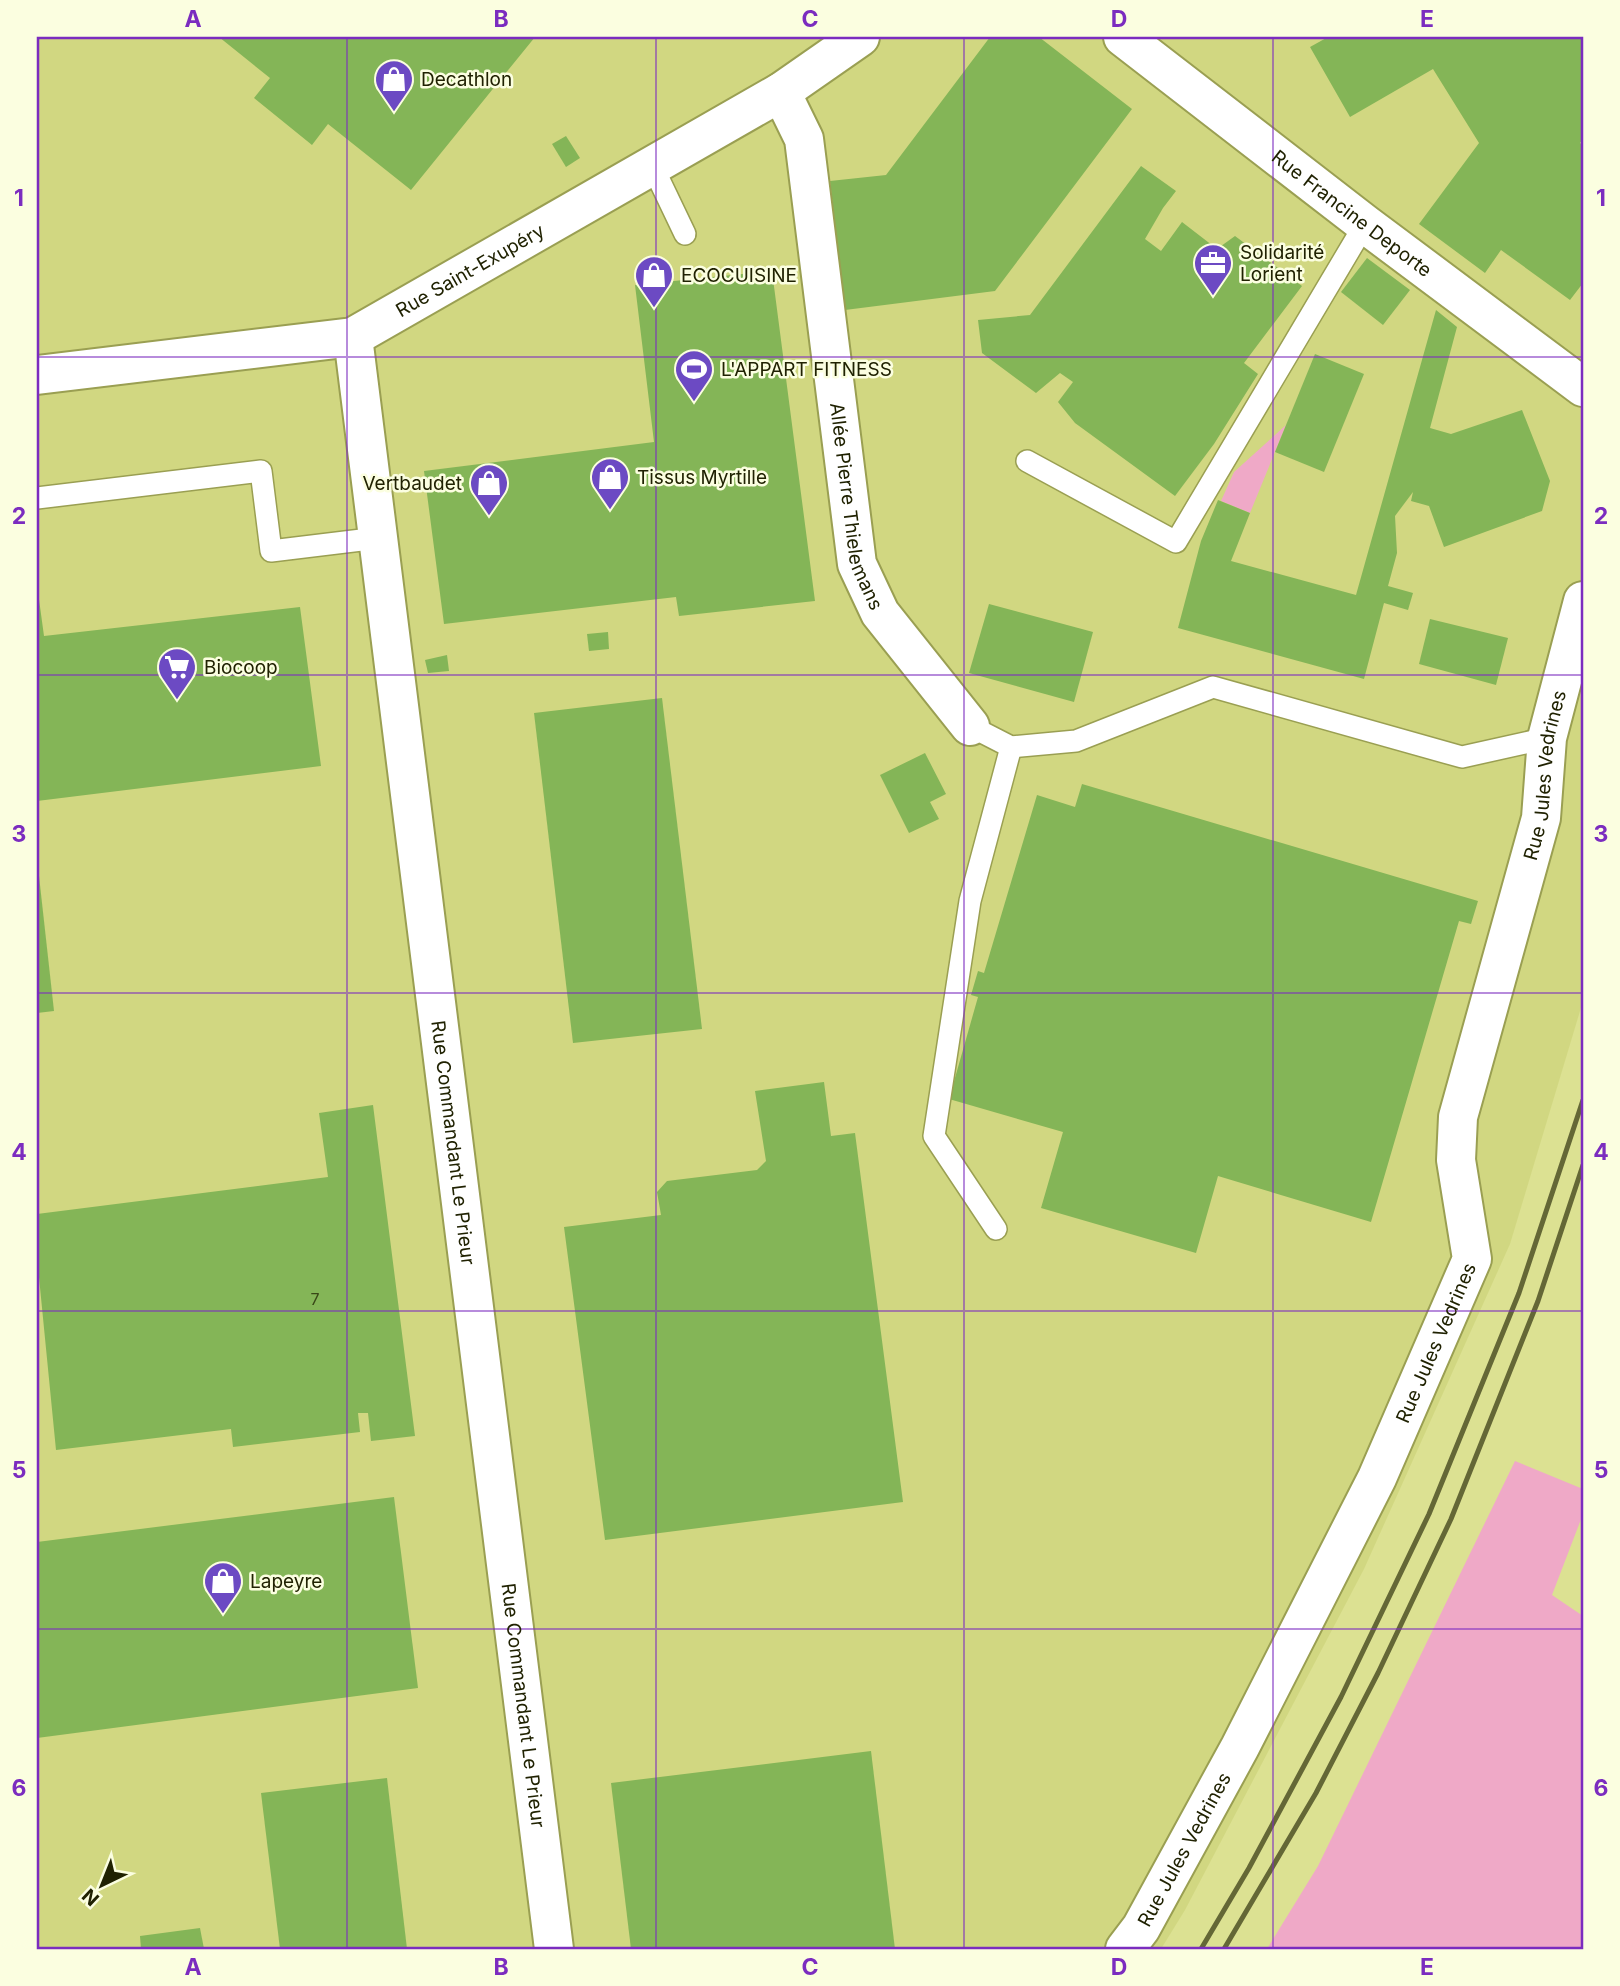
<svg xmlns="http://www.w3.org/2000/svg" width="1620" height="1986" viewBox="0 0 1620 1986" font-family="Inter,sans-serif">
  <rect width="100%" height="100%" fill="#dce192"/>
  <path fill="#d1d781" d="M37,37H1583V1001L1510,1244L1364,1569L1185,1910L1161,1949H37Z"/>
  <g fill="#efa9c7">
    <path d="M1286,425L1250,513L1221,501L1234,472Z"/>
    <path d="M1515,1461L1583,1489V1514L1552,1595L1583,1616V1949H1267L1318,1866Z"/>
  </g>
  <g fill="#84b557">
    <path d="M219,37H535L411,190L328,124L312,145L254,98L270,78Z"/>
    <path d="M990,37H1039L1132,109L995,291L845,310L830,181L886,175Z"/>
    <path d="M1328,37H1583V139L1580,143L1583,145V283L1570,300L1501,250L1485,273L1419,224L1479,143L1433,69L1350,117L1310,47Z"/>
    <path d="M566,136L580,158L566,167L552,144Z"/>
    <path d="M1141,166L1176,191L1163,208L1145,239L1161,251L1182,222L1217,249L1235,236L1302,286L1244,363L1258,374L1214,444L1175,496L1075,423L1058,402L1073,382L1060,373L1036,393L982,353L978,320L1030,315Z"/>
    <path d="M1367,258L1410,290L1383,325L1341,292Z"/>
    <path d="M772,271L815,601L679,616L676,597L444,624L424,471L654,442L635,285Z"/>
    <path d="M1436,310L1457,327L1430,428L1451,434L1522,410L1550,481L1542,511L1444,547L1429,506L1411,501L1413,492L1395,516L1397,553L1388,586L1413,593L1408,610L1384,603L1364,679L1178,628L1201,541L1218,500L1250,513L1231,561L1356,595Z"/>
    <path d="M1315,354L1364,374L1324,472L1275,452Z"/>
    <path d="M37,592H38L44,636L300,607L321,766L37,801Z"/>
    <path d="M989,604L1093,632L1074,702L969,673Z"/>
    <path d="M1430,619L1508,638L1496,685L1419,664Z"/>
    <path d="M608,632L609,649L589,651L587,634Z"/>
    <path d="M447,655L449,671L428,673L425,660Z"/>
    <path d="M662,698L702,1029L573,1043L534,713Z"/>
    <path d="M925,753L946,794L930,802L939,819L909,833L880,775Z"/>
    <path d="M1082,784L1478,901L1471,924L1459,921L1371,1222L1218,1176L1196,1253L1041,1208L1063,1132L949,1099L978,997L971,995L978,971L984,973L1037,795L1075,807Z"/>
    <path d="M37,876H39L54,1011L37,1013Z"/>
    <path d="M824,1082L831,1136L855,1133L903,1502L605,1540L564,1227L661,1215L657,1192L667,1181L757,1170L766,1161L755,1091Z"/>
    <path d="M373,1105L415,1436L371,1441L368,1413H358L360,1432L233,1447L231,1429L56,1450L37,1257V1214L328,1177L319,1113Z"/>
    <path d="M394,1497L418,1688L37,1738V1542Z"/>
    <path d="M871,1751L895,1949H631L611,1783Z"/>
    <path d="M387,1778L407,1949H280L261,1793Z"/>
    <path d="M200,1928L204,1949H141L140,1936Z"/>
  </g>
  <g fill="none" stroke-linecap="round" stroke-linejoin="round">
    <defs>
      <g id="service">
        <path d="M652,165L685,234"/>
        <path d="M1027,461L1176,542L1365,224"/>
        <path d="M37,498L261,471L271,551L378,538"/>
        <path d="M970,726L1011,747L1076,741L1213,687L1462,757L1547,738"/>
        <path d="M996,1229L934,1136L970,901L1011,747"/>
      </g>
      <g id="minor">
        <path id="s1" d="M1123,37L1365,224L1583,387"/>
        <path id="s2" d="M781,92L804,139L857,564L880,613L970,726"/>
        <path id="s3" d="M353,337L554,1949"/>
        <path id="s4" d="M1125,1949L1141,1928L1240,1747L1377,1478L1472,1259L1456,1160L1458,1117L1541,818L1547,738L1583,601"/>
      </g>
      <g id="tertiary">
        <path id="s5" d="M37,375L353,337L781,92L860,37"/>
      </g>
    </defs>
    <use href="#service" stroke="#9a9f52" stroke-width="24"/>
    <use href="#minor" stroke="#9a9f52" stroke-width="42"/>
    <use href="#tertiary" stroke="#9a9f52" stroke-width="42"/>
    <use href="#service" stroke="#fff" stroke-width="21"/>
    <use href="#minor" stroke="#fff" stroke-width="38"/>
    <use href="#tertiary" stroke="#fff" stroke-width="38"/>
    <g stroke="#646736" stroke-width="5">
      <path d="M1201,1949L1249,1868L1341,1697L1429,1514L1519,1293L1583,1100"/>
      <path d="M1224,1949L1316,1793L1378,1673L1451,1519L1538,1301L1583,1165"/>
    </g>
  </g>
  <path fill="none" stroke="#7b2cbf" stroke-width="2" stroke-opacity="0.55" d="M347,37V1949M656,37V1949M964,37V1949M1273,37V1949M37,357H1583M37,675H1583M37,993H1583M37,1311H1583M37,1629H1583"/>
  <defs>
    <symbol id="shop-pin" viewBox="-11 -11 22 30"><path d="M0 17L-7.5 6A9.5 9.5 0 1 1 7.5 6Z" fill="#6c4ac3" stroke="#fbfee0"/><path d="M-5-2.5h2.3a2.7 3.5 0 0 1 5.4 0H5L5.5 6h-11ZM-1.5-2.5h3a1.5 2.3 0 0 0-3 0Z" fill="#fff"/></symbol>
    <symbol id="office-pin" viewBox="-11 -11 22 30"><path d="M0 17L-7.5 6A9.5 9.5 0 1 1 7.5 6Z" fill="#6c4ac3" stroke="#fbfee0"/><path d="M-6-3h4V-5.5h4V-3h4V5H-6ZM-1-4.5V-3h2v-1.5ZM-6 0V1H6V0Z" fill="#fff"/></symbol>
    <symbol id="stadium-pin" viewBox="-11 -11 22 30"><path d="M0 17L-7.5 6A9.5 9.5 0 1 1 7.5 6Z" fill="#6c4ac3" stroke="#fbfee0"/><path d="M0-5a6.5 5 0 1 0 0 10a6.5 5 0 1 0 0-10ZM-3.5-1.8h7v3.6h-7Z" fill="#fff"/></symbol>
    <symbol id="supermarket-pin" viewBox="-11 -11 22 30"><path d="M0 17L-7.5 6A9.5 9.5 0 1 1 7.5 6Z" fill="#6c4ac3" stroke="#fbfee0"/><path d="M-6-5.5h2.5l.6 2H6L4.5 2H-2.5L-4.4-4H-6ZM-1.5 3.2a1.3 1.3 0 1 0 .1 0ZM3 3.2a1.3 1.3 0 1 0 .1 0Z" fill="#fff"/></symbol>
  </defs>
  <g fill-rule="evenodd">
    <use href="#shop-pin" x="372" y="57" width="44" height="60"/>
    <use href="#office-pin" x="1191" y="241" width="44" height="60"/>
    <use href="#shop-pin" x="632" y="253" width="44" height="60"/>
    <use href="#stadium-pin" x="672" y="347" width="44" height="60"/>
    <use href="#shop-pin" x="588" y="455" width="44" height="60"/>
    <use href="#shop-pin" x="467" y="461" width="44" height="60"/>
    <use href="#supermarket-pin" x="155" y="645" width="44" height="60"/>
    <use href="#shop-pin" x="201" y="1559" width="44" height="60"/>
  </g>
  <g text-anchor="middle" stroke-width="5" stroke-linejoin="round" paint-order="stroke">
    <g font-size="16" fill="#394717">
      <text x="315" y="1305">7</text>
    </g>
    <g font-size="19" fill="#202202" stroke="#fbfee0" text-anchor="start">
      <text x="421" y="86">Decathlon</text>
      <text x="1240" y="259">Solidarité<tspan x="1240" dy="22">Lorient</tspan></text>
      <text x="681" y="282">ECOCUISINE</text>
      <text x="721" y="376">L'APPART FITNESS</text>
      <text x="637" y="484">Tissus Myrtille</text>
      <text x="462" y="490" text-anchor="end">Vertbaudet</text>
      <text x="204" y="674">Biocoop</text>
      <text x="250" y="1588">Lapeyre</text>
    </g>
    <g font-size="19" fill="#202202" stroke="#fbfee0">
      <text dy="7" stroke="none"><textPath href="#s1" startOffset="289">Rue Francine Deporte</textPath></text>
      <text dy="7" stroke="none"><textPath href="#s5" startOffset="453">Rue Saint-Exupéry</textPath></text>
      <text dy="7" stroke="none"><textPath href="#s2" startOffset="424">Allée Pierre Thielemans</textPath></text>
      <text dy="7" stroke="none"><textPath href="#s4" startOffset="1270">Rue Jules Vedrines</textPath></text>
      <text dy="7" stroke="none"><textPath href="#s3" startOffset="812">Rue Commandant Le Prieur</textPath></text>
      <text dy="7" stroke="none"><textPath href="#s4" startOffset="682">Rue Jules Vedrines</textPath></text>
      <text dy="7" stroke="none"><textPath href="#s3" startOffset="1379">Rue Commandant Le Prieur</textPath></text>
      <text dy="7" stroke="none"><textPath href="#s4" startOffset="116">Rue Jules Vedrines</textPath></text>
    </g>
  </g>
  <rect width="1620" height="1986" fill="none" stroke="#fbfee0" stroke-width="77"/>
  <g transform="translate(102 1885) rotate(223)" stroke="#fbfee0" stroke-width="5" paint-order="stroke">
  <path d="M0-5L12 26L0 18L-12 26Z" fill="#202202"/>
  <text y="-10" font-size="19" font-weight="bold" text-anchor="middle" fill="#202202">N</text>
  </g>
  <rect x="38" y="38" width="1544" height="1910" fill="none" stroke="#7b2cbf" stroke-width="2.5"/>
  <g font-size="23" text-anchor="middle" font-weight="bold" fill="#7b2cbf">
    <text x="193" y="27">A</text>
    <text x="501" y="27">B</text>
    <text x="810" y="27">C</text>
    <text x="1119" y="27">D</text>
    <text x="1427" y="27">E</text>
    <text x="19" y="206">1</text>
    <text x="1601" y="206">1</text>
    <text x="19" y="524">2</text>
    <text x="1601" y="524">2</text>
    <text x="19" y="842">3</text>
    <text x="1601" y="842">3</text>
    <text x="19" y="1160">4</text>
    <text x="1601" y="1160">4</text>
    <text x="19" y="1478">5</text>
    <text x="1601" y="1478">5</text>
    <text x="19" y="1796">6</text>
    <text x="1601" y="1796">6</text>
    <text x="193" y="1975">A</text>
    <text x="501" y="1975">B</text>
    <text x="810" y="1975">C</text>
    <text x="1119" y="1975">D</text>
    <text x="1427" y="1975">E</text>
  </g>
</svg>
